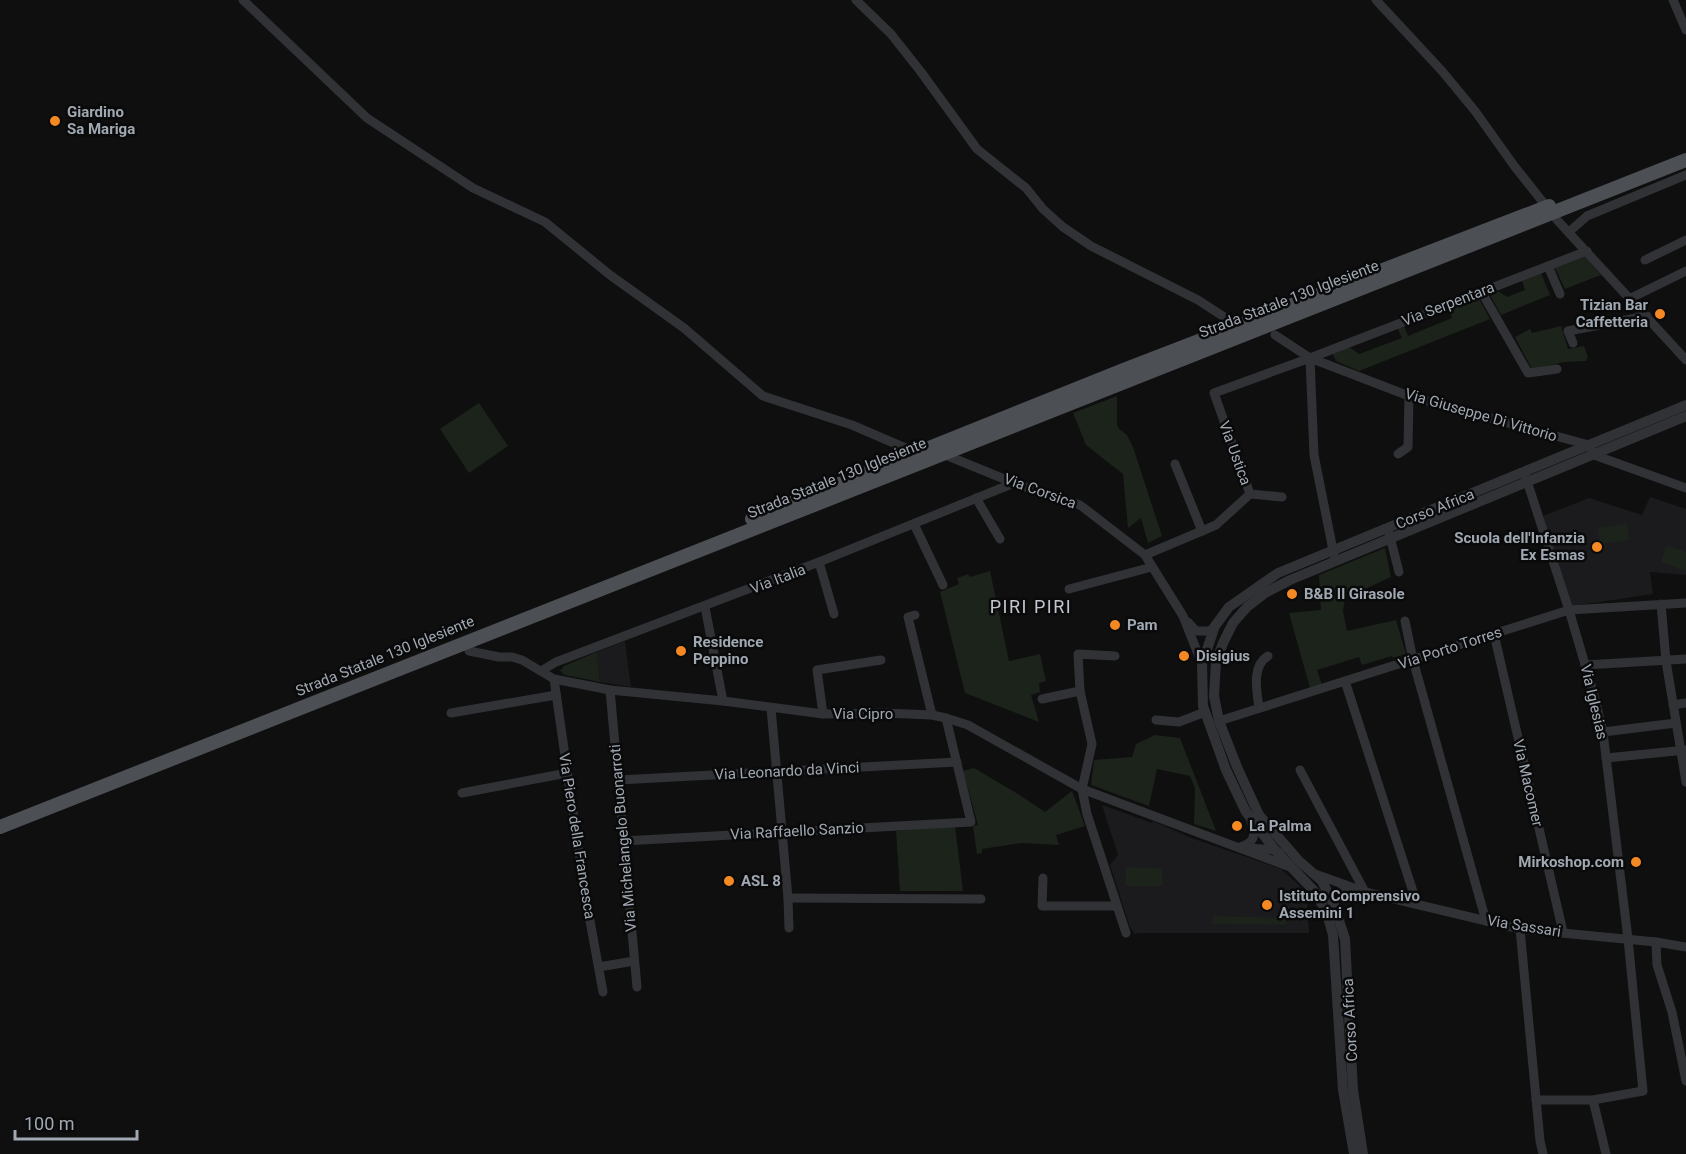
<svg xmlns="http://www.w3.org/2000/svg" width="1686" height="1154" viewBox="0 0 1686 1154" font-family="Roboto,sans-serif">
  <rect width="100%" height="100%" fill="#0f0f10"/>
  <g fill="#1b1b1d">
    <path d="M1650,497L1686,509V575L1650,572L1653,594L1572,606L1543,516L1589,498L1642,515Z"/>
    <path d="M625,641L631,687L600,682L597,652Z"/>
    <path d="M1102,805L1152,823L1153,821L1189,837L1281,869L1298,884L1307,896L1309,933H1139L1135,934L1130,927L1110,865L1118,855Z"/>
  </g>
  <g fill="#1b231b">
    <path d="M1585,257L1601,275L1565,289L1555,268Z"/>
    <path d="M1541,273L1550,295L1501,315L1489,293L1496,290L1507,297L1525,290L1522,280Z"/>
    <path d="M1477,295L1490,319L1359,371L1336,361L1332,353L1348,346L1359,354L1402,338L1397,327L1403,324L1408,336L1452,318L1448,306Z"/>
    <path d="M1561,326L1568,349L1584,346L1588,357L1586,361L1564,362L1532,369L1515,337L1530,329L1532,333Z"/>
    <path d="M1117,396V425L1119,429L1127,435L1133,447L1162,536L1148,543L1141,518L1128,528L1123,474L1086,445L1073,413Z"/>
    <path d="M479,403L508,446L469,473L440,429Z"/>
    <path d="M1627,524L1629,540L1600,544L1598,528Z"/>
    <path d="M1666,545L1686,552V571L1661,562Z"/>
    <path d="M1385,548L1391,577L1345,598L1343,611L1347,631L1396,620L1406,654L1393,658L1392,656L1362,665L1359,657L1317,670L1322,685L1310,688L1289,613L1321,610L1319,575Z"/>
    <path d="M990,571L1009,661L1040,654L1046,681L1039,683L1040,692L1031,695L1039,722L965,693L940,592L959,584L957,578L968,574L970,577Z"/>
    <path d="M597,652L600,682L565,675L560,671L564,666Z"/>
    <path d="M1155,735L1180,738L1216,831L1194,824L1195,788L1190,776L1157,769L1149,806L1091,785L1094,760L1132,757L1136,744Z"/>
    <path d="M974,768L1018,794L1045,812L1072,791L1085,826L1056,835L1059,845L1021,843L982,849V853L977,854L973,826L978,825L963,771Z"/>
    <path d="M955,826L963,891H900L896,831Z"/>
    <path d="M1126,867L1162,868V886H1126Z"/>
    <path d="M1213,916L1287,918L1286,925L1212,924Z"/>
  </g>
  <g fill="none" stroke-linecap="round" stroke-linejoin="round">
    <g stroke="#303235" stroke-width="9">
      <path d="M243,0L367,118L473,188L545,222L610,275L684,328L763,396L852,425L917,453"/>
      <path d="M856,0L891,34L921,72L977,149L1026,188L1043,209L1063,227L1091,246L1198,300L1238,326"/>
      <path d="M1376,0L1442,71L1475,111L1515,167L1558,221L1686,360"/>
      <path d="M1673,0L1686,30"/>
      <path d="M1569,232L1587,216L1686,175"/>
      <path d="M1645,260L1686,240"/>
      <path d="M1548,266L1560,294"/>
      <path d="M1481,291L1528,373L1557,369"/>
      <path d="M1631,298L1686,271"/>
      <path d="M1275,335L1310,358L1409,396L1589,445L1594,455L1686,488"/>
      <path d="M1573,343L1568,331L1647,316"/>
      <path d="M1310,358L1314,455L1334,555"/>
      <path d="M943,454L1014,483L1080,505L1145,555L1183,616L1202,664"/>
      <path d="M1398,454L1408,447L1409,396"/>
      <path d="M1175,464L1202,531"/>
      <path d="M1525,475L1569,610L1594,695L1603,732L1628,939L1643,1091L1593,1100H1536"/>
      <path d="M1250,494L1282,497"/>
      <path d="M976,498L1000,539"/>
      <path d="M914,524L943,585"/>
      <path d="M1389,533L1399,572"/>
      <path d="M1145,555L1216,525L1250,494L1214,393L1310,358L1587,251"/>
      <path d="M819,562L834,614"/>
      <path d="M1069,589L1152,567"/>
      <path d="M1661,604L1666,661L1686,782"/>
      <path d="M705,607L723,701"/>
      <path d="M915,615L908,617L932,715"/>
      <path d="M1405,621L1413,660L1486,921"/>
      <path d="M1188,622L1196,631H1210L1215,626"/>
      <path d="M1494,634L1563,932"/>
      <path d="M469,651L499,657H512L522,660L554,679L610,690L723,701L823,714L884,713L932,715L946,718L968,725L1082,789L1290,867"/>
      <path d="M1115,656L1078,654L1080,691L1092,744L1082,789L1087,814L1126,933"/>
      <path d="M1585,665L1686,659"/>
      <path d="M541,671L556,662L819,562L1014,483"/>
      <path d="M554,679L584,888L603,992"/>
      <path d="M1345,681L1417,904"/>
      <path d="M610,690L637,987"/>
      <path d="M1042,699L1080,691"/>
      <path d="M1673,705L1686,703"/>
      <path d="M771,708L788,898L789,928"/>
      <path d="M1259,708C1257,692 1251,666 1268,656"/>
      <path d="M451,713L556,695"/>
      <path d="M823,714L817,670L881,660"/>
      <path d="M1156,720L1179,722L1205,712"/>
      <path d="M1219,721L1569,610L1686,603"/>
      <path d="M1603,732L1676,723"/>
      <path d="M1606,758L1686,750"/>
      <path d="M1300,770L1365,892"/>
      <path d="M618,780L957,762"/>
      <path d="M462,793L567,773"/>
      <path d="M623,841L971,822L946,718"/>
      <path d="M1240,847C1255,842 1256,836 1251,822"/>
      <path d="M1249,848L1275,850L1280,853"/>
      <path d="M1315,874L1365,892L1520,929L1656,942L1686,947"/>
      <path d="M1043,878L1042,906H1117"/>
      <path d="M788,898L981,899"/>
      <path d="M1334,905L1336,897L1341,891L1350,890"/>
      <path d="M1520,929L1540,1141L1543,1154"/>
      <path d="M1656,942L1657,965L1672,1012L1686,1081"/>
      <path d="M599,967L634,961"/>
      <path d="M1593,1100L1606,1154"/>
    </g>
    <g stroke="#303235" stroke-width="10">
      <path d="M1354,1154L1343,1090L1333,935L1327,914L1316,893L1275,850L1246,812L1226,770L1203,706L1202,664L1215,626L1229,607L1278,573L1686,405"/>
      <path d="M1363,1154L1353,1090L1345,939L1334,905L1322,881L1299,861L1259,815L1237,767L1219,721L1214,696L1216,662L1223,643L1233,623L1247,607L1265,593L1290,580L1686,416"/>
    </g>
    <g stroke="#4c4f54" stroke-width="14">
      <path d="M752,519L1126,369L1549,206"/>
      <path d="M0,827L1686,160"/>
    </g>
  </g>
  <g fill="#f48923" stroke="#0a0a0b" stroke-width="2">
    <circle cx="55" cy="121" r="6"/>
    <circle cx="1660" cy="314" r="6"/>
    <circle cx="1597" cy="547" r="6"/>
    <circle cx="1292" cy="594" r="6"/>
    <circle cx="1115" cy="625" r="6"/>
    <circle cx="681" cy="651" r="6"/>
    <circle cx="1184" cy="656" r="6"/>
    <circle cx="1237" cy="826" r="6"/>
    <circle cx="1636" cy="862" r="6"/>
    <circle cx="729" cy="881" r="6"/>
    <circle cx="1267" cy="905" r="6"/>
  </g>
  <g text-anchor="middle" stroke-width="5" stroke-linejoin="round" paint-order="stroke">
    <g font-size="15" font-weight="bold" fill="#a0a8b2" stroke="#0a0a0b" text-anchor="start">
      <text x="67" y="117">Giardino<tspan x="67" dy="17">Sa Mariga</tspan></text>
      <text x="1648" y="310" text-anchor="end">Tizian Bar<tspan x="1648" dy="17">Caffetteria</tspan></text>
      <text x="1585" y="543" text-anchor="end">Scuola dell'Infanzia<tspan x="1585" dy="17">Ex Esmas</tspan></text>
      <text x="1304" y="599">B&amp;B Il Girasole</text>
      <text x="1127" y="630">Pam</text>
      <text x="693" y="647">Residence<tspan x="693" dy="17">Peppino</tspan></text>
      <text x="1196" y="661">Disigius</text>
      <text x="1249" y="831">La Palma</text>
      <text x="1624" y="867" text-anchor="end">Mirkoshop.com</text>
      <text x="741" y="886">ASL 8</text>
      <text x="1279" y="901">Istituto Comprensivo<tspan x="1279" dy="17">Assemini 1</tspan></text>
    </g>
    <g font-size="15" fill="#a0a8b2" stroke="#0a0a0b">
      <text transform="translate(1289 299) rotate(-21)" y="5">Strada Statale 130 Iglesiente</text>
      <text transform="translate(1448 304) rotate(-21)" y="5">Via Serpentara</text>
      <text transform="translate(1481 415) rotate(16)" y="5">Via Giuseppe Di Vittorio</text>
      <text transform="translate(1235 453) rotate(70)" y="5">Via Ustica</text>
      <text transform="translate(837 478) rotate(-22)" y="5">Strada Statale 130 Iglesiente</text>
      <text transform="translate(1040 491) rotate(20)" y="5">Via Corsica</text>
      <text transform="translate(1435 509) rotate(-22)" y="5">Corso Africa</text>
      <text transform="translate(778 579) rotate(-21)" y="5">Via Italia</text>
      <text transform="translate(1450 648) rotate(-18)" y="5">Via Porto Torres</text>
      <text transform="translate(385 656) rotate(-22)" y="5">Strada Statale 130 Iglesiente</text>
      <text transform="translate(1594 702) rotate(77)" y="5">Via Iglesias</text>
      <text x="863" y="719">Via Cipro</text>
      <text transform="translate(787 771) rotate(-3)" y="5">Via Leonardo da Vinci</text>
      <text transform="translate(1528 783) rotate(77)" y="5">Via Macomer</text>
      <text transform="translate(797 831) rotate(-3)" y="5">Via Raffaello Sanzio</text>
      <text transform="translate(577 836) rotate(81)" y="5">Via Piero della Francesca</text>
      <text transform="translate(623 838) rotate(-95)" y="5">Via Michelangelo Buonarroti</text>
      <text transform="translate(1524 926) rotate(9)" y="5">Via Sassari</text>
      <text transform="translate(1350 1020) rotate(-93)" y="5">Corso Africa</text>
    </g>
    <g font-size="18" letter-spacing="1.5" fill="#c1c6ce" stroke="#0a0a0b">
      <text x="1031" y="613">PIRI PIRI</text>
    </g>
  </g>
  <path d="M15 1130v9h122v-9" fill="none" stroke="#a0a8b2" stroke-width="3"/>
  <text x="24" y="1130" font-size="18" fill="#a0a8b2" stroke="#0a0a0b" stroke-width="4.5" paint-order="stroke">100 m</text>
</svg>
